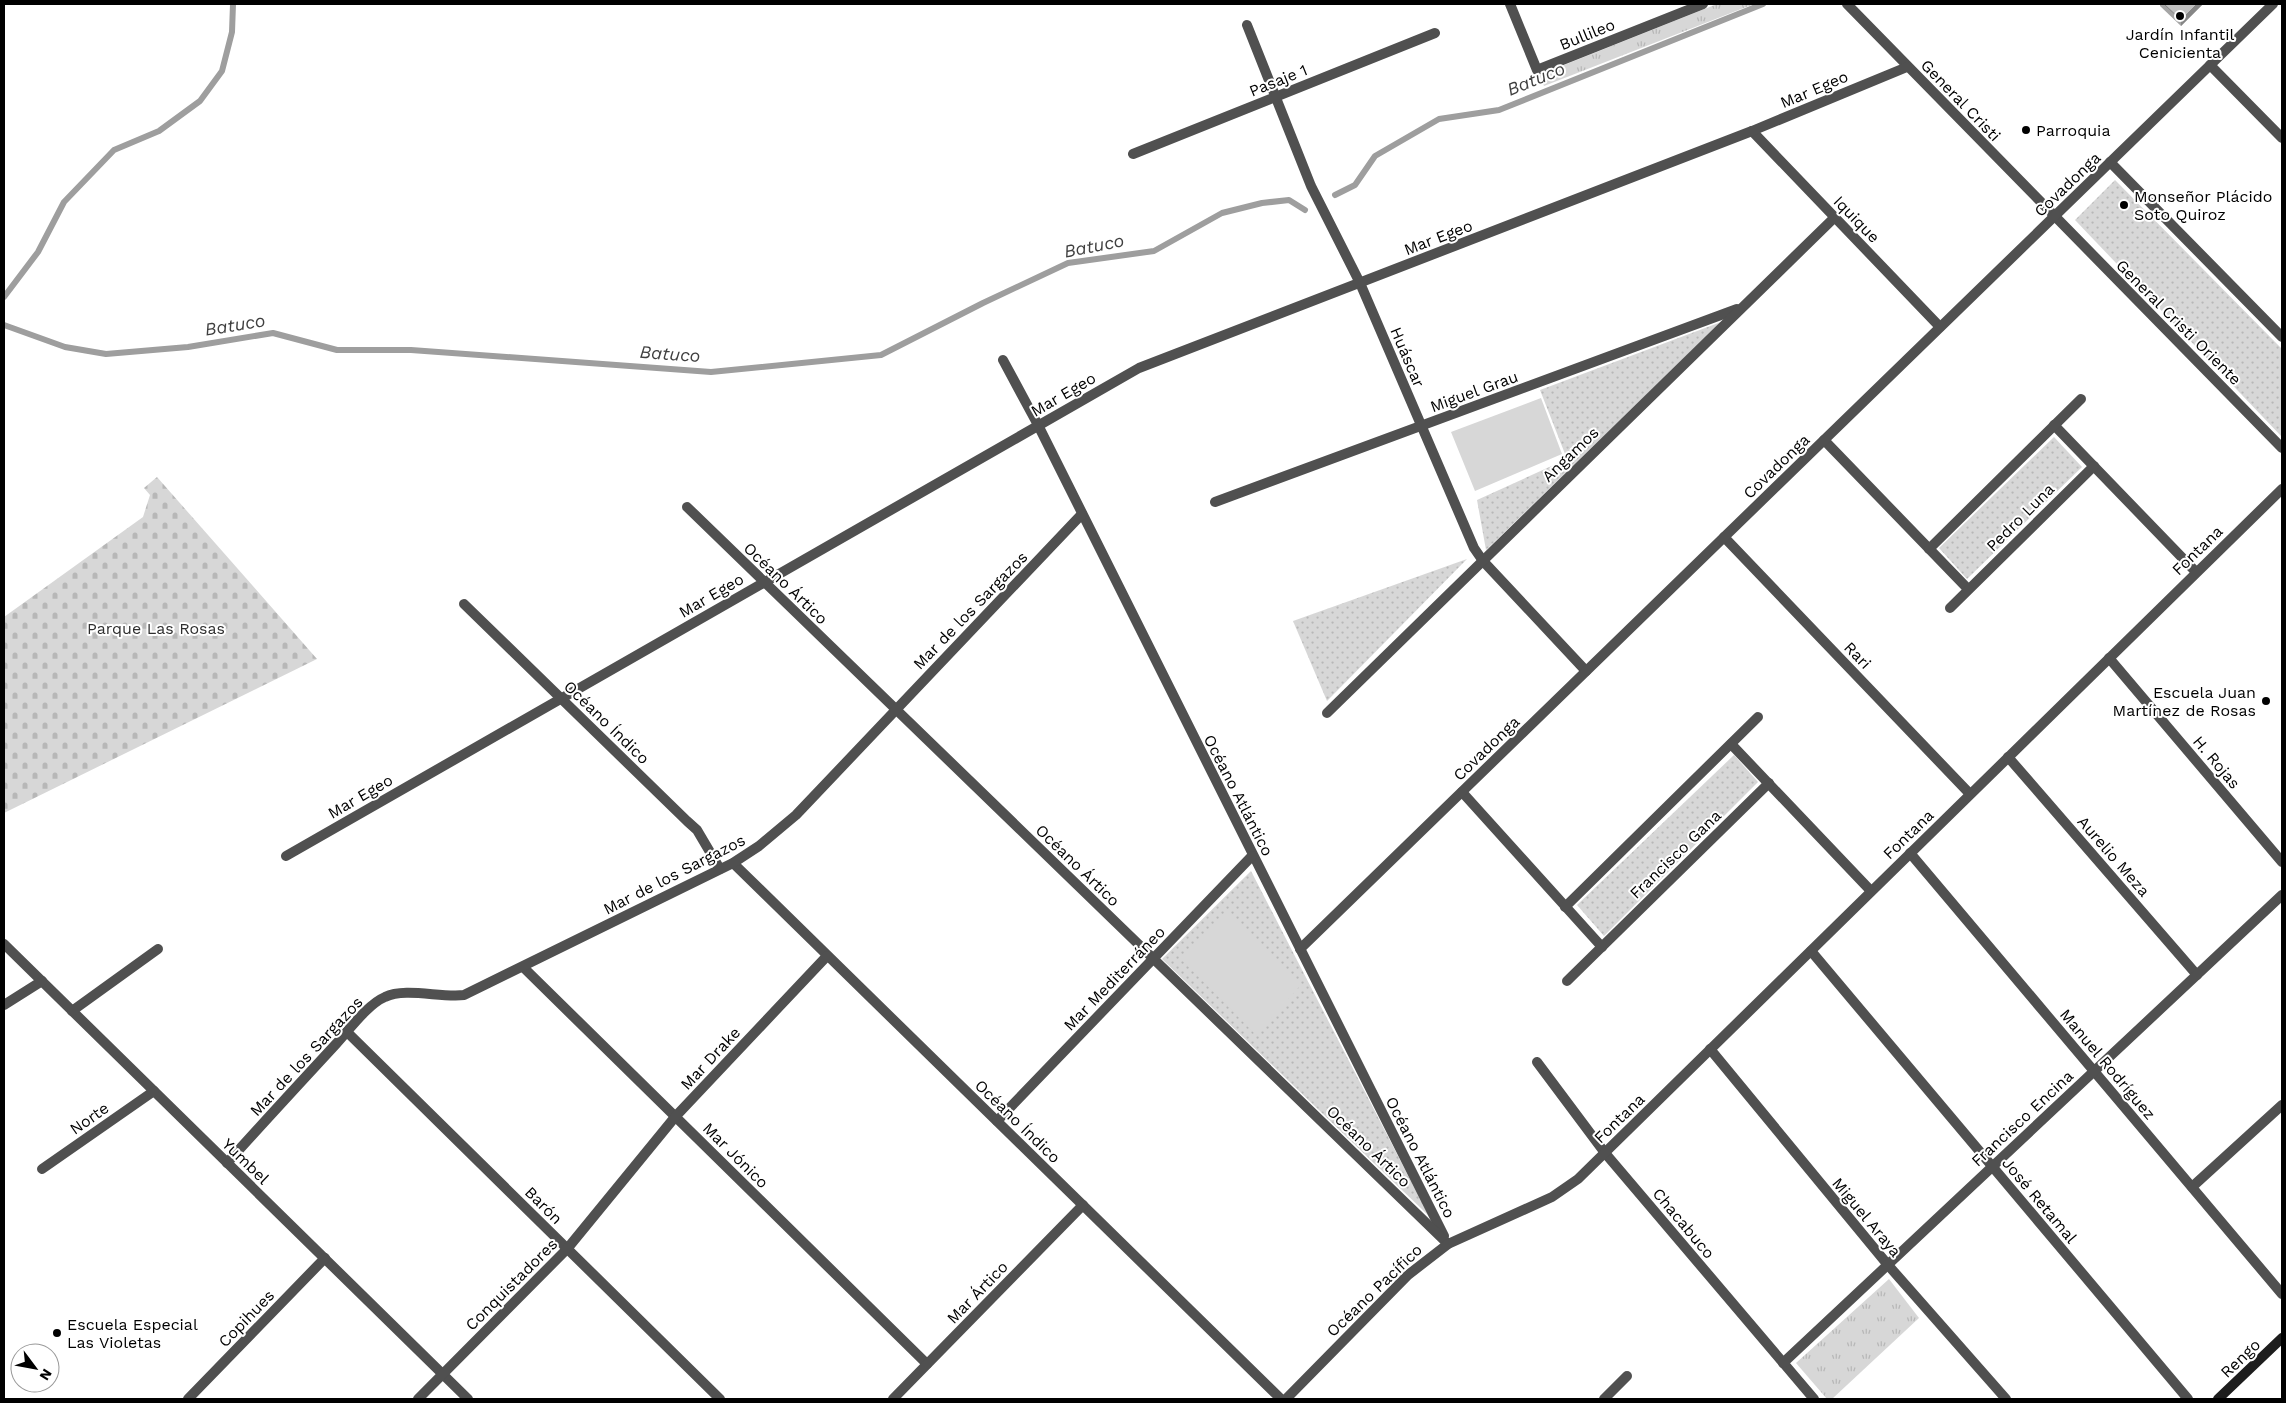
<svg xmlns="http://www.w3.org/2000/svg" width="2286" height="1403" viewBox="0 0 2286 1403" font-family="'Work Sans',sans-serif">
  <defs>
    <pattern id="grass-tufts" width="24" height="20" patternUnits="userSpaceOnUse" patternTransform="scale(1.25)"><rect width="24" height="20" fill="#d7d7d7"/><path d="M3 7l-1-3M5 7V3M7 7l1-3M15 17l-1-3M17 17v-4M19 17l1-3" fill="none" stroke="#b7b7b7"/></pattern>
    <pattern id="cemetery-stones" width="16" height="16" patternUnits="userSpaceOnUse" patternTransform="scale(1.25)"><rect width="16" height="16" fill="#d7d7d7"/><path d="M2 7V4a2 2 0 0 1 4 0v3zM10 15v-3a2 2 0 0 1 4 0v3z" fill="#b7b7b7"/></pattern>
    <pattern id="park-dots" width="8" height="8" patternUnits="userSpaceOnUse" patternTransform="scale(1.25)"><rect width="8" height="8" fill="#d7d7d7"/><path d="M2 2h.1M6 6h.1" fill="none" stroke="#b7b7b7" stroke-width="1.8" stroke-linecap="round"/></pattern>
  </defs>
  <rect width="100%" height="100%" fill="#fff"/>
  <g fill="url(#grass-tufts)">
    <path d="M1717,4H1754L1544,86L1539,75Z"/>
    <path d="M1889,1279L1919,1318L1832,1399H1827L1796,1363Z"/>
  </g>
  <path fill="url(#cemetery-stones)" d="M157,477L317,659L4,813V617L143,517L150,495L144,488Z"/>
  <g fill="url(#park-dots)">
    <path d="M2115,180L2282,349V437L2075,220Z"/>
    <path d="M1721,322L1486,550L1477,500L1567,459L1540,390Z"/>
    <path d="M2054,437L2082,467L1967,579L1939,548Z"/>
    <path d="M1467,559L1327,701L1293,621Z"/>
    <path d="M1734,755L1758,782L1604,936L1577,905Z"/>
    <path d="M1251,871L1429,1216L1162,959Z"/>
  </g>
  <g fill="#d7d7d7">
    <path d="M1541,398L1562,454L1475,491L1451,432Z"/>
    <path d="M1228,914L1300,986L1256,1035L1182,960Z"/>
  </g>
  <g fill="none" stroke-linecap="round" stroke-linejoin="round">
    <g stroke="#9e9e9e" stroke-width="6">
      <path d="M1335,195L1355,185L1375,156L1439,119L1499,110L1763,4"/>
      <path d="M4,297L38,252L64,202L114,150L159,131L200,101L222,71L232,32L233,4"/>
      <path d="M4,325L65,347L106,354L188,347L273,333L337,350H411L711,372L881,355L983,303L1068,263L1154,251L1222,213L1262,203L1289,200L1305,210"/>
    </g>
    <g stroke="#505050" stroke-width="10">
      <path d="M1510,4L1537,70L1703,4"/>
      <path d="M1847,4L2282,448"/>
      <path d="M1247,25L1311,186L1360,283L1474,548L1483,561L1586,671"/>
      <path d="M2210,65L2282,138"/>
      <path d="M1752,131L1940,327"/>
      <path d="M1133,154L1435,33"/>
      <path d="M2110,162L2282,337"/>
      <path d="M1003,360L1038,425L1444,1236"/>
      <path d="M2054,425L2196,572"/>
      <path d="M1824,440L1968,589"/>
      <path d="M1215,502L1737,309"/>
      <path d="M687,507L1448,1244"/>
      <path d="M1724,537L1970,794"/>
      <path d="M1929,549L2081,399"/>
      <path d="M464,604L687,821L697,830L720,869"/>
      <path d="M1950,608L2094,466"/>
      <path d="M2109,658L2282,862"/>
      <path d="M1327,713L1835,217"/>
      <path d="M1731,744L1871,891"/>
      <path d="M2008,757L2197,975"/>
      <path d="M1462,792L1602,947"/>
      <path d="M1910,853L2282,1294"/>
      <path d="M286,856L1139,368L1752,131L1907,67"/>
      <path d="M733,863L1281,1399"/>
      <path d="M1565,907L1758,717"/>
      <path d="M4,944L468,1399"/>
      <path d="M1300,949L2273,4"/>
      <path d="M1811,951L2188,1399"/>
      <path d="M523,967L927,1364"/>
      <path d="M1567,981L1769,783"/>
      <path d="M4,1005L42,981"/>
      <path d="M72,1011L158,949"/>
      <path d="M347,1032L720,1399"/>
      <path d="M1710,1049L1888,1265L2006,1399"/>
      <path d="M1537,1062L1605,1153L1814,1399"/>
      <path d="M997,1121L1252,856"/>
      <path d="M227,1163C263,1123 299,1084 336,1044C349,1030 368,1004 385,997C405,987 441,998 464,995L733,863L759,846L796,815L1082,514"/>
      <path d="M42,1169L154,1091"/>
      <path d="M2192,1187L2282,1105"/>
      <path d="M1783,1363L2282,895"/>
      <path d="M188,1399L325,1258"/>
      <path d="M418,1399L567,1249L675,1117L827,956"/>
      <path d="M893,1399L1083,1205"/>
      <path d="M1604,1399L1627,1376"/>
    </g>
    <path stroke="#505050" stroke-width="10" d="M1286,1399L1408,1275L1448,1244L1552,1197L1578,1179L2282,489"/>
    <path stroke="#1d1d1d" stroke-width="10" d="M2218,1399L2282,1338"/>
  </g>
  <path fill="#a5a5a5" d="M2160,4H2203L2181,26L2160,6Z"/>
  <path fill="#868686" d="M2197,4H2203L2181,26V20Z"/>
  <path fill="#c0c0c0" stroke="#868686" d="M2164,4H2197L2181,20Z"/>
  <g fill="#000" stroke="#fff" stroke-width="2">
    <circle cx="2180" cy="16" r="5"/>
    <circle cx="2026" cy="130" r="5"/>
    <circle cx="2124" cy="205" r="5"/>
    <circle cx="2266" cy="701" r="5"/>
    <circle cx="57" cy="1333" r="5"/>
  </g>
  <g text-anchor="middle" stroke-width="4" stroke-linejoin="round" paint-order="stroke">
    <g font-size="16" fill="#000" stroke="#fff">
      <text transform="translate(1587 34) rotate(-22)" y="6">Bullileo</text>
      <text transform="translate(1278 80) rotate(-22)" y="6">Pasaje 1</text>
      <text transform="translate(1814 89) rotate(-23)" y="6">Mar Egeo</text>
      <text transform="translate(1961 100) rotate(46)" y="6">General Cristi</text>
      <text transform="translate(2067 184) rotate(-44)" y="6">Covadonga</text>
      <text transform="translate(1857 219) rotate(46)" y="6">Iquique</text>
      <text transform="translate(1438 237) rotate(-21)" y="6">Mar Egeo</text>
      <text transform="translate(2179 322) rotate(45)" y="6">General Cristi Oriente</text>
      <text transform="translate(1408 357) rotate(67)" y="6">Huáscar</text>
      <text transform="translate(1474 391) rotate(-20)" y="6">Miguel Grau</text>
      <text transform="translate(1063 394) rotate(-30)" y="6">Mar Egeo</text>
      <text transform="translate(1570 454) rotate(-44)" y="6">Angamos</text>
      <text transform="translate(1776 466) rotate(-44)" y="6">Covadonga</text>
      <text transform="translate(2020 517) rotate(-45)" y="6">Pedro Luna</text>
      <text transform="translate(2197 550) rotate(-44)" y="6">Fontana</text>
      <text transform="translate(786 583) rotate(44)" y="6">Océano Ártico</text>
      <text transform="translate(711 595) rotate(-30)" y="6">Mar Egeo</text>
      <text transform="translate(970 610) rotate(-46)" y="6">Mar de los Sargazos</text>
      <text transform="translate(1858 655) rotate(46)" y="6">Rari</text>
      <text transform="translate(607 722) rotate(44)" y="6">Océano Índico</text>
      <text transform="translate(1486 748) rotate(-44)" y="6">Covadonga</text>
      <text transform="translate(2217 762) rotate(50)" y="6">H. Rojas</text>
      <text transform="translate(1239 795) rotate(63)" y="6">Océano Atlántico</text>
      <text transform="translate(360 796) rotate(-30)" y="6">Mar Egeo</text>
      <text transform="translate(1908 834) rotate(-44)" y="6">Fontana</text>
      <text transform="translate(1675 854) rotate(-44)" y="6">Francisco Gana</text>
      <text transform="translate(2114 856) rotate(49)" y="6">Aurelio Meza</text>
      <text transform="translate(1078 865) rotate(44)" y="6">Océano Ártico</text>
      <text transform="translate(674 874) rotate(-27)" y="6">Mar de los Sargazos</text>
      <text transform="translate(1114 978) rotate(-46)" y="6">Mar Mediterráneo</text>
      <text transform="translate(306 1056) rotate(-47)" y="6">Mar de los Sargazos</text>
      <text transform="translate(710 1058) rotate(-47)" y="6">Mar Drake</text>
      <text transform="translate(2108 1064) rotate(50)" y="6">Manuel Rodríguez</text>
      <text transform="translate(89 1118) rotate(-35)" y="6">Norte</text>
      <text transform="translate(1619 1118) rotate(-44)" y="6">Fontana</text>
      <text transform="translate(2022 1118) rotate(-43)" y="6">Francisco Encina</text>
      <text transform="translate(1018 1121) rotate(44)" y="6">Océano Índico</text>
      <text transform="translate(1369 1146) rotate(44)" y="6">Océano Ártico</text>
      <text transform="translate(736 1155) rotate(45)" y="6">Mar Jónico</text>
      <text transform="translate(1421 1157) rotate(63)" y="6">Océano Atlántico</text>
      <text transform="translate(246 1161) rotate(44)" y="6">Yumbel</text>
      <text transform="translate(2040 1200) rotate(50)" y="6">José Retamal</text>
      <text transform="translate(544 1205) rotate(45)" y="6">Barón</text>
      <text transform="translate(1867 1217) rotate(50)" y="6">Miguel Araya</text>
      <text transform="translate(1684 1223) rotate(50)" y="6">Chacabuco</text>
      <text transform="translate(511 1284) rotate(-45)" y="6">Conquistadores</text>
      <text transform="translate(1374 1290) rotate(-44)" y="6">Océano Pacífico</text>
      <text transform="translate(977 1292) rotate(-46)" y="6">Mar Ártico</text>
      <text transform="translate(246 1318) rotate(-46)" y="6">Copihues</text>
      <text transform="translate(2240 1358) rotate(-44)" y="6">Rengo</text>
    </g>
    <g font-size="16" fill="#000" stroke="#fff" text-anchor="start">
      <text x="2180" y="40" text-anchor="middle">Jardín Infantil<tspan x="2180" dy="18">Cenicienta</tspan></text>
      <text x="2036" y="136">Parroquia</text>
      <text x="2134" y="202">Monseñor Plácido<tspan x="2134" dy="18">Soto Quiroz</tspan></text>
      <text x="2256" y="698" text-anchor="end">Escuela Juan<tspan x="2256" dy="18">Martínez de Rosas</tspan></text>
      <text x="67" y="1330">Escuela Especial<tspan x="67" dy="18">Las Violetas</tspan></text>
    </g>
    <g font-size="16" fill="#2e2e2e" stroke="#fff">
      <text x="156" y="634">Parque Las Rosas</text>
    </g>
    <g font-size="18" font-style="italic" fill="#3f3f3f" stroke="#fff">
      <text transform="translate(1536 79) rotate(-22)" y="6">Batuco</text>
      <text transform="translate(1094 246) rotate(-11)" y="6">Batuco</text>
      <text transform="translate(235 325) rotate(-9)" y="6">Batuco</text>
      <text transform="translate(670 354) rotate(4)" y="6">Batuco</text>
    </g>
  </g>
  <rect width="2286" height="1403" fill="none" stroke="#000000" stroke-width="10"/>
  <g transform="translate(35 1368) rotate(122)"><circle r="24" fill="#ffffff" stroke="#999999"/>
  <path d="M0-4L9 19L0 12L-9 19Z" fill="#000000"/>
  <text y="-8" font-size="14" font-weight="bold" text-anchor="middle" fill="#000000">N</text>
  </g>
</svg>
